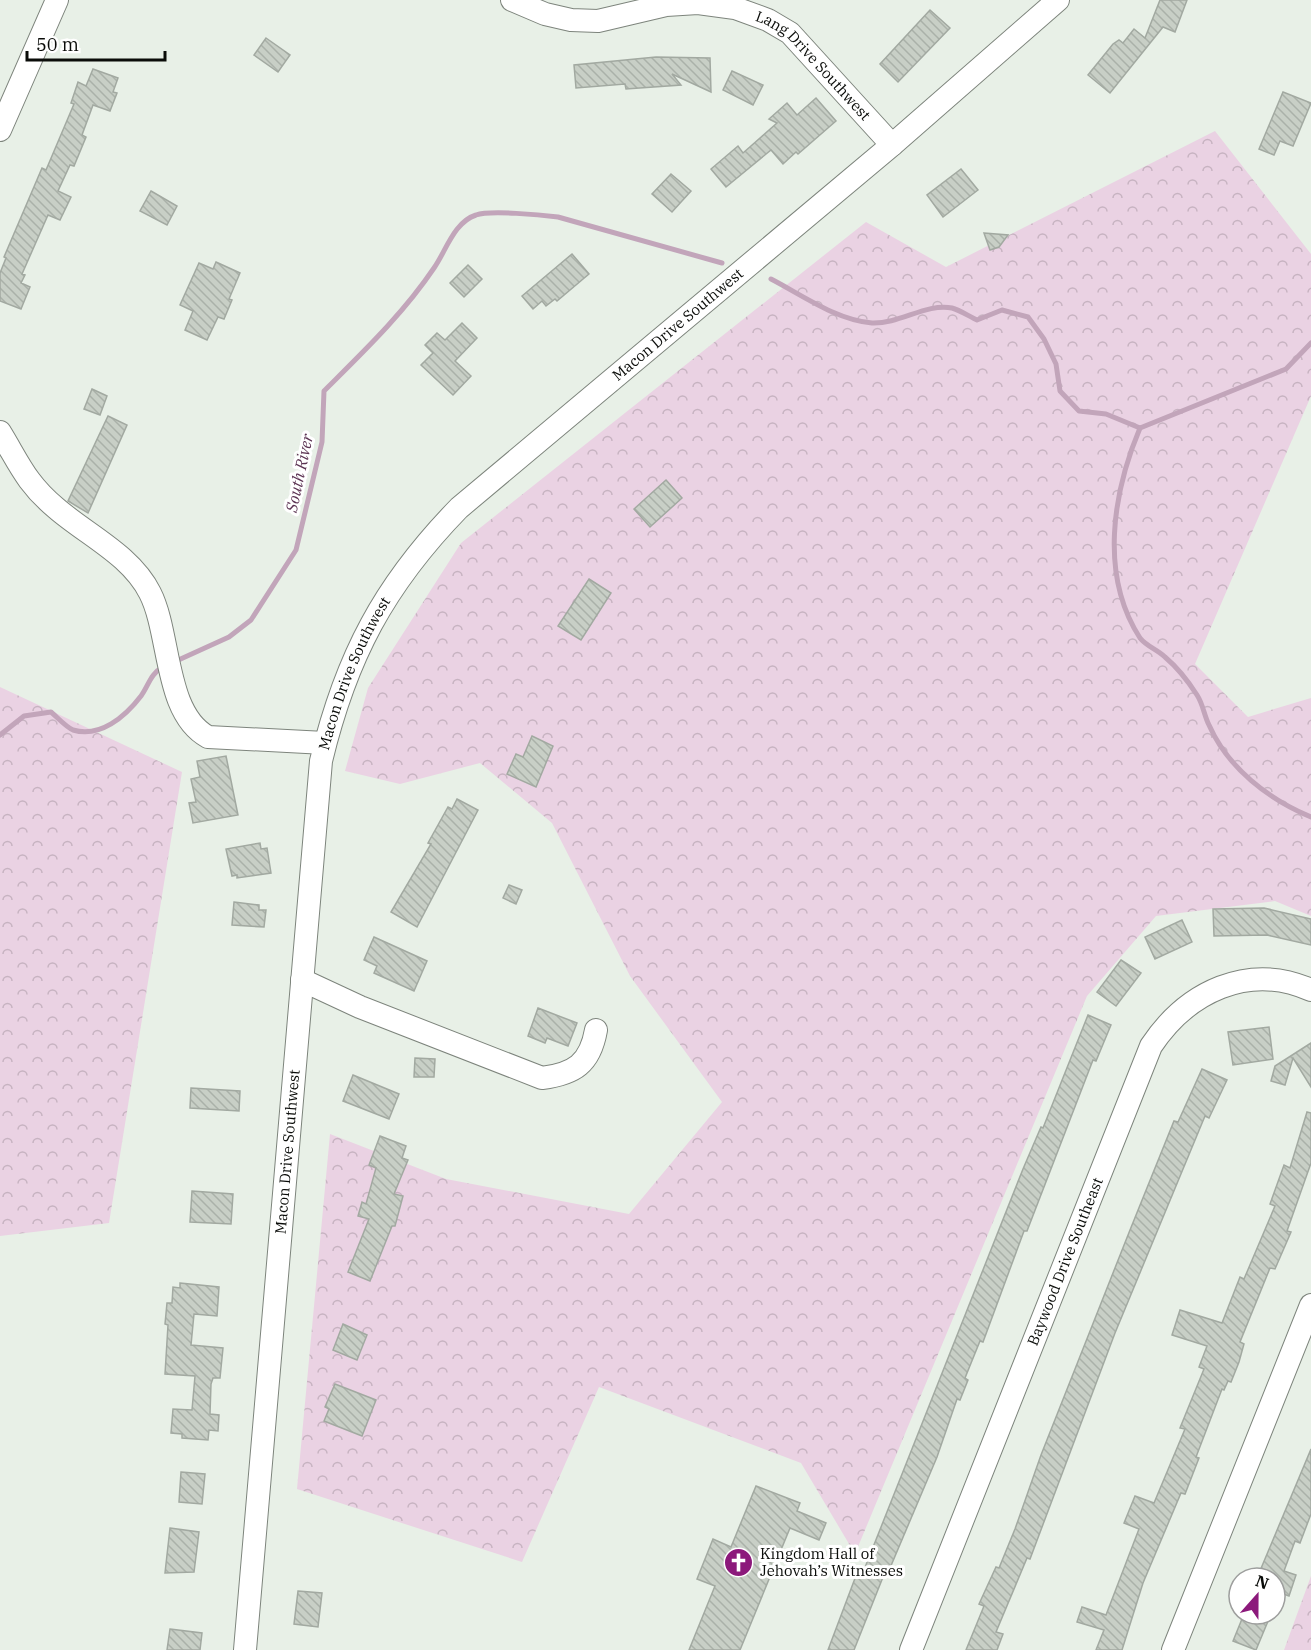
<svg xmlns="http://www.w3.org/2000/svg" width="1311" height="1650" viewBox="0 0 1311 1650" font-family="'IBM Plex Serif',serif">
  <defs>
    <pattern id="forest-crowns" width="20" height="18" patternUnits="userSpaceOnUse" patternTransform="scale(1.5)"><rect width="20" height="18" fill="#ead2e3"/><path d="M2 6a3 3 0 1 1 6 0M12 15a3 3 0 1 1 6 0" fill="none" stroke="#c7b3c1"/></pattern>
    <pattern id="building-back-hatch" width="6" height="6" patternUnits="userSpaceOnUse" patternTransform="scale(1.5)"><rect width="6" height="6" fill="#c8cfc6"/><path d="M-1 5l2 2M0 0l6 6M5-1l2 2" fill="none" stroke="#aab1a9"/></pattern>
  </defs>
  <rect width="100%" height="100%" fill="#e8f0e7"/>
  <g fill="url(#forest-crowns)">
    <path d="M1215,131L1311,254V396L1195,664L1248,717L1311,698V916L1275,901L1156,916L1087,996L855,1554L801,1463L599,1387L522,1562L297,1489L330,1134L446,1179L629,1214L722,1102L630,976L552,823L480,763L400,784L345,771L368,688L461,543L866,222L946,267Z"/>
    <path d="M0,687L182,772L109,1223L0,1236Z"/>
    <path d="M1311,1576V1650H1284Z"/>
  </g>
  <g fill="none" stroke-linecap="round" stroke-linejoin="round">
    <g stroke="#c2a5ba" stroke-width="5">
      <path d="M771,279C802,295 836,320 872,323C900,324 926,303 952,308C960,310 970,317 977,320L1002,310L1028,317L1044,339L1056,364L1060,391L1079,411L1106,414L1140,428"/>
      <path d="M1140,428C1113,492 1099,575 1140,638C1146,646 1158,650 1165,657C1178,668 1188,681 1197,695C1203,704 1204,715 1209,725C1228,768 1268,799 1311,817"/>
      <path d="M1140,428L1286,369L1311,343"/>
      <path d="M174,662L229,637L251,620L296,550L322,442L324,391C363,352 403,314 434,268C446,251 454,222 476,215C490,210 542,215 558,217L722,263"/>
      <path d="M0,735L24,716L51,712C57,717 66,727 73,730C100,738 125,717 141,696C149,685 150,674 163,667"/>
    </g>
  </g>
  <g fill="url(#building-back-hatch)" stroke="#a2a9a1" stroke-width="1.5">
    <path d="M1160,0H1187L1175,32L1163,27L1110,93L1088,75L1113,44L1119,40L1123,43L1134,29L1145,38Z"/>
    <path d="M930,10L950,28L898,82L880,64Z"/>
    <path d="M266,38L290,55L278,72L254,55Z"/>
    <path d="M656,57L710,58L711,92L672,74L681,85L626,89L625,84L576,88L574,65Z"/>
    <path d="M93,69L118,78L113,92L117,93L110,111L93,105L82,135L86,137L74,166L70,165L58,191L71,197L60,220L48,215L22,274L25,275L21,283L30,287L21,309L0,301V273L6,258L4,257L42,168L46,170L74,104L71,103L78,82L86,86Z"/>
    <path d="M732,71L763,85L753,105L723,90Z"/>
    <path d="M1283,92L1311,103L1293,146L1280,141L1274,155L1259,149Z"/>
    <path d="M816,98L836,121L798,154L796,152L783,164L771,150L726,187L711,169L738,146L743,153L777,123L769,119L787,103L797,115Z"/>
    <path d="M961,169L978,190L943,217L927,195Z"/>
    <path d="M671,174L691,191L672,212L652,194Z"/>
    <path d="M151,191L177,206L167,225L140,211Z"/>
    <path d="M984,233L1008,235L999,247L990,250Z"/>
    <path d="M572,254L589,274L557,301L555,299L546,306L542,301L533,309L522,296Z"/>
    <path d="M216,262L240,273L229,299L232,300L224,319L218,317L207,340L185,330L193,311L180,305L199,263L213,269Z"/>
    <path d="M468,265L482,279L464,297L450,283Z"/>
    <path d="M462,323L477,338L455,361L471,376L453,395L421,365L433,353L425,345L437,333L445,340Z"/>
    <path d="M92,389L107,396L100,415L84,409Z"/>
    <path d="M108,416L127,425L88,513L68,501Z"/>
    <path d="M666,480L682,498L650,527L634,509Z"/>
    <path d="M589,579L611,593L581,640L558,626Z"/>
    <path d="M532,736L553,746L536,787L507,774L516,754L523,757Z"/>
    <path d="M226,756L238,815L193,823L189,803L196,802L191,779L200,777L197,761Z"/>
    <path d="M457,799L478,810L417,927L391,912L431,844L428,843L448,807L452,809Z"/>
    <path d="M260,843L261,849L267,848L271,873L237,878V875L232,876L226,849Z"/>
    <path d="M509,885L522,890L516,904L503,898Z"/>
    <path d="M234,902L259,905V910H266L264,927L232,925Z"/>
    <path d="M1264,908L1311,919V945L1267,935L1214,936L1213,909Z"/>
    <path d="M1182,920L1192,942L1155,959L1145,937Z"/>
    <path d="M374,937L427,961L414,991L374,973L377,966L364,960Z"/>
    <path d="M1121,960L1141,973L1116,1006L1097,992Z"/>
    <path d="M538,1008L577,1023L568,1046L547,1038L545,1043L528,1036Z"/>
    <path d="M1088,1015L1111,1025L1096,1061L1093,1060L1027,1231H1024L983,1342L980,1341L965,1378L968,1380L960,1400L957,1399L937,1457L890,1568L887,1567L854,1650H828L857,1573L862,1575L1023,1169L1041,1127L1043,1128Z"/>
    <path d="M1269,1027L1273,1059L1233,1065L1228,1032Z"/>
    <path d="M1311,1043V1087L1293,1058L1285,1085L1271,1081L1275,1066Z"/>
    <path d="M415,1058L435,1059L434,1077H414Z"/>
    <path d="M1202,1069L1227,1080L1209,1118L1205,1116L1115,1333L1030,1559L1027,1558L996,1632L1003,1634L997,1650H966L984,1606L979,1604L996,1567L999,1568L1015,1529L1041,1455L1130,1230L1174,1121L1178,1122Z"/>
    <path d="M353,1075L399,1094L389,1119L343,1101Z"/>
    <path d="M191,1088L240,1091L239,1111L190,1108Z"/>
    <path d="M1307,1112L1311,1113V1163L1287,1231L1291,1232L1275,1269L1270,1268L1240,1342L1244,1344L1239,1362L1231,1382L1228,1381L1224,1390L1222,1389L1196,1457L1199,1458L1185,1494L1181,1493L1143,1583L1122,1650H1096L1104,1630L1077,1622L1082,1607L1106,1615L1139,1529L1124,1523L1135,1496L1154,1503L1185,1429L1180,1428L1204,1369L1199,1367L1207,1346L1172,1335L1180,1310L1222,1323L1240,1277L1244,1279L1275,1206L1270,1204L1284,1165L1290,1168Z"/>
    <path d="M380,1136L406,1146L402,1158L408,1160L394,1194L403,1196L395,1226H392L370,1281L348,1272L369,1219L358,1216L362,1202L366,1204L376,1168L369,1165Z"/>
    <path d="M192,1191L233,1194L231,1224L190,1222Z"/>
    <path d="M180,1283L219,1287L217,1316L194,1314L191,1345L223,1348L220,1378H213L211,1384L210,1414L219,1415L218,1431L209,1430L208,1440L182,1438V1434L171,1433L173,1409L192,1410L195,1376L165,1374L168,1325L165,1324L167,1303H172L173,1287L180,1288Z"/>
    <path d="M343,1324L367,1335L357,1360L333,1350Z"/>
    <path d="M335,1384L376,1400L362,1436L324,1421L329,1409L325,1407Z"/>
    <path d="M1311,1449V1514L1300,1543L1295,1541L1284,1571L1296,1575L1289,1596L1275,1591V1578H1257Z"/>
    <path d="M181,1472L205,1474L202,1504L179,1502Z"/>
    <path d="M756,1486L800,1503L797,1511L826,1523L819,1540L790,1528L740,1650H689L715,1586L697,1579L713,1539L731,1547Z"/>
    <path d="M170,1528L199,1532L194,1572L165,1573Z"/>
    <path d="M298,1591L322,1593L318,1627L294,1624Z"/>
    <path d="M1244,1614H1271L1256,1650L1233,1641Z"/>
    <path d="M170,1629L202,1633L200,1650H167Z"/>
  </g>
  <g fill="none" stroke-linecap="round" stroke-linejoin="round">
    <defs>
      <g id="minor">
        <path id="s1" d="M512,0L545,14L571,20L598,21L666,5L698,3L735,8L768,20L790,33L892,145"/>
        <path d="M0,130L57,0"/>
        <path d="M0,432C19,463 26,483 56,508C87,535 131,555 150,593C171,634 164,713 208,737L325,743"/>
        <path d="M302,980L360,1007L542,1078C574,1074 590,1064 596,1030"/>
        <path id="s2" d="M245,1650L321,761C346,657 384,585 459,508L892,145L1058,0"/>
        <path id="s3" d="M911,1650L1151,1046C1187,992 1248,962 1311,990"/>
        <path d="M1173,1650L1311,1305"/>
      </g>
    </defs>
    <use href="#minor" stroke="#7d847c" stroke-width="24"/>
    <use href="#minor" stroke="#fff" stroke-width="22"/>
  </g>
  <defs>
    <symbol id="church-disc" viewBox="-11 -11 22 22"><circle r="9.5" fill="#8c197b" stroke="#fff"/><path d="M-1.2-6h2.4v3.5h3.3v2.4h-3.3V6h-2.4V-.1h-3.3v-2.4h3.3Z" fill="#fff"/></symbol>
  </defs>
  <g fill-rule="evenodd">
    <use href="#church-disc" x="722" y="1546" width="33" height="33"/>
  </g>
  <g text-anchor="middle" stroke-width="6" stroke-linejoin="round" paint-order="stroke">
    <g font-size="15" fill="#0a0c09" stroke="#fff">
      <text dy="5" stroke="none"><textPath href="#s1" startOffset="328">Lang Drive Southwest</textPath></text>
      <text dy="5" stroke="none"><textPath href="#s2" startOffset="1470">Macon Drive Southwest</textPath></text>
      <text dy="5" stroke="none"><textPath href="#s2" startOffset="986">Macon Drive Southwest</textPath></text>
      <text dy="5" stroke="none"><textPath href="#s2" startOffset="500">Macon Drive Southwest</textPath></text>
      <text dy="5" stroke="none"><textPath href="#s3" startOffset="418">Baywood Drive Southeast</textPath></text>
    </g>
    <g font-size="15" fill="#0a0c09" stroke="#fff" text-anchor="start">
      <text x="760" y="1559">Kingdom Hall of<tspan x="760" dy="17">Jehovah’s Witnesses</tspan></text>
    </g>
    <g font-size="16" font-style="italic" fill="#5b3252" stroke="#fff">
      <text transform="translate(299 473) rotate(-78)" y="6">South River</text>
    </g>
  </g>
  <g transform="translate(1257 1596) rotate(21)"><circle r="28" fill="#ffffff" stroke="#9d9e9d" stroke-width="1.5"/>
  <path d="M0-4.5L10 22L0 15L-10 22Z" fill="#8c197b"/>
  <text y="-9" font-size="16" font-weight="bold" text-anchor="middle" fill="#0a0c09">N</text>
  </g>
  <path d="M27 51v9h138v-9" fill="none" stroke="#0a0c09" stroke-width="3"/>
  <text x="36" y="51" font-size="18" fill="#0a0c09" stroke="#ffffff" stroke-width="4.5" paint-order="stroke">50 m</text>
</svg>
